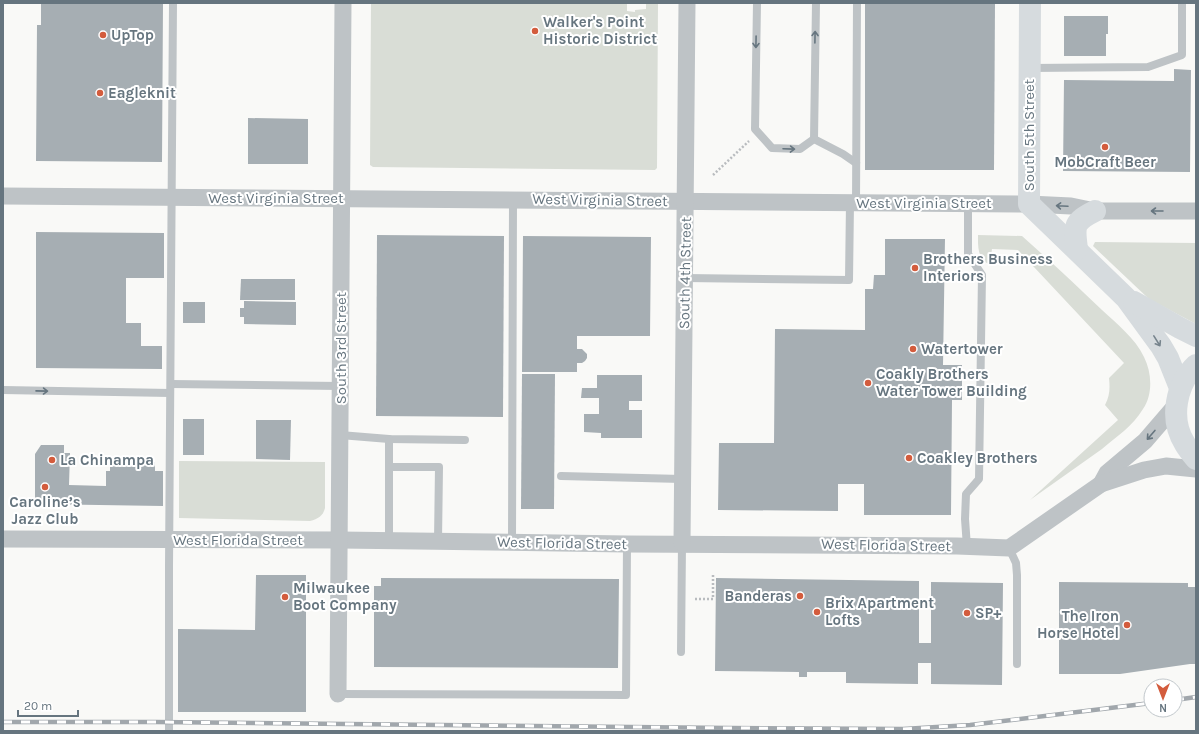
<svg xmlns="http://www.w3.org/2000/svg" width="1199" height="734" viewBox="0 0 1199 734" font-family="Karla,sans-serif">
  <rect width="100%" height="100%" fill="#f9f9f7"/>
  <g fill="#d9ddd6">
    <path d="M371,3H627V11L635,12V10L646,9V3H658L657,168L655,170L373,167L370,165Z"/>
    <path d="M978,235L1022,236C1049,260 1076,285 1102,310C1117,324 1135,338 1144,357C1152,373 1153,394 1143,409C1133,426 1116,437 1102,449C1078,466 1054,483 1030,500L1118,420L1105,405C1110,396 1110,388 1109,378L1124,363L1018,250L992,249L990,263L989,264C977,260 978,244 978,235Z"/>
    <path d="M1095,242L1196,243V324L1149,299L1093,246Z"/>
    <path d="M179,461L325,462V508C323,516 318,519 310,521L179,518Z"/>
  </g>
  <g fill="#a6aeb3">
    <path d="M41,3H163L162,162L36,161L37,25H41Z"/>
    <path d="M865,3H995L994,170H865Z"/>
    <path d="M1064,16H1108V34H1106V56H1064Z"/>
    <path d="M1174,69L1191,70L1190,172L1063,171L1064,80L1174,81Z"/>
    <path d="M248,118L308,119V164H248Z"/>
    <path d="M36,232L164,233V278H126V323H141V346H162V369L36,368Z"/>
    <path d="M377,235L504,236L503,417L376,416Z"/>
    <path d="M523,236L651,237L650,336H577V349H582L587,354V358L585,361L582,363H577V372H522Z"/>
    <path d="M885,239H945L943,365H962V400H952L951,515H864V484H838V511L718,510L719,443H774L775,329L865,330V289H873L874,275H885Z"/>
    <path d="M241,279H295V300H240Z"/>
    <path d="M244,301L296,302V325L244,324V317H240V308H244Z"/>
    <rect x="183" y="302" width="22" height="21"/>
    <path d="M522,374H555L554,509H521Z"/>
    <path d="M597,375H642V401H629V410H642V438H601V433L584,432V414H599V398H581L582,388H597Z"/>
    <rect x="183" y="419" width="21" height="36"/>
    <path d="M256,420H291L290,460L256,459Z"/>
    <path d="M41,445H64V453H70L69,485L106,486V471H110V461L155,462V471H163V506L35,504V454Z"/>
    <path d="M256,575H306V712H178V629L255,630Z"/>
    <path d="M381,578L619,579L618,668L374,667V586H381Z"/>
    <path d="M716,578L919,581V643H931V582L1003,583L1002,685L931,684V663H918V684L846,683V672H807V677H799V672L715,671Z"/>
    <path d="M1059,582L1188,583V587H1196V664H1190L1120,674H1059Z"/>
  </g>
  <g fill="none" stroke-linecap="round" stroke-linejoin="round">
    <g stroke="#b9bcbf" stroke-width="2.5" stroke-dasharray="2 2" stroke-linecap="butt">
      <path d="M713,175L749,141"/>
      <path d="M695,599H713V573"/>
    </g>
    <g stroke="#bec3c6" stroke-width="8">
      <path d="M757,3L755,129L772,148L800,149L814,139L816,3"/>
      <path d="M1030,68L1148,67L1182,55V3"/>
      <path d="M814,139L843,154L856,163"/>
      <path d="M856,203L857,3"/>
      <path d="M685,278L849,280L850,203"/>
      <path d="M171,384L341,386"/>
      <path d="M3,390L170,393"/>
      <path d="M340,435L389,439L465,440"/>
      <path d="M389,439V467H439L438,541"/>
      <path d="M389,467V541"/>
      <path d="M561,476L682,479"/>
      <path d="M512,542L513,200"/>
      <path d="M967,547L965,519L966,494L979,479L982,275L968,254V203"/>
      <path d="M1009,548L1016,563L1017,575V664"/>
      <path d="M681,652L682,543"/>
      <path d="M338,694L626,695L627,544"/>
      <path d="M169,731V567L173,3"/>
    </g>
    <g stroke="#bec3c6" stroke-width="17">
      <path d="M3,196L1029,204L1071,206L1095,211H1196"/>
      <path d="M1101,484L1107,473L1145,441L1176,405"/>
      <path d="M3,539L340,540L627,544L957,546L1009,548L1101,484L1144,470L1166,466L1196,469"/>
      <path d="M682,543L687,3"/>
      <path d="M338,694L343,3"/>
    </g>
    <g stroke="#d6dbde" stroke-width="22">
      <path d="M1030,3L1029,204L1126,298L1161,346L1168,358L1180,388"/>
      <path d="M1077,249C1074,226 1073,222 1095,211"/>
      <path d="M1134,302L1180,328L1196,336"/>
    </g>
    <path stroke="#d6dbde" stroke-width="22" d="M1196,365C1176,384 1169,419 1185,444C1188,449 1192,454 1196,459"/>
    <defs>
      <g id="rail">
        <path d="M1175,700L1196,697"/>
        <path d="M3,722H156L729,728L903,729L970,725L1151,703"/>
      </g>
    </defs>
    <use href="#rail" stroke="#a1a7ac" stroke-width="4.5"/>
    <use href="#rail" stroke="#fff" stroke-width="3" stroke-dasharray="9" stroke-linecap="butt"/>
  </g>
  <defs><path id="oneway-shaft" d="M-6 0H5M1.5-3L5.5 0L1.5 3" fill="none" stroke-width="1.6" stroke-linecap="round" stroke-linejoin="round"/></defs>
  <g stroke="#66757f">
    <use href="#oneway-shaft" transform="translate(815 37) rotate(-89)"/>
    <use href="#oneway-shaft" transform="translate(756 42) rotate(91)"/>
    <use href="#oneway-shaft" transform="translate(789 149) rotate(2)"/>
    <use href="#oneway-shaft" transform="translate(1062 206) rotate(-177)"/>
    <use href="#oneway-shaft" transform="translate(1157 211) rotate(-180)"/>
    <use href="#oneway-shaft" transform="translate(42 391) rotate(1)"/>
    <use href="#oneway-shaft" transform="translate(1151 435) rotate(131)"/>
  </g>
  <use stroke="#77848d" href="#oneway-shaft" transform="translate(1157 341) rotate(58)"/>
  <g fill="#d35c3d" stroke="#fff" stroke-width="1.5">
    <circle cx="535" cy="31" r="4"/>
    <circle cx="103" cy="35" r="4"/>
    <circle cx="100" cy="93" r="4"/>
    <circle cx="1105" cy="147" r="4"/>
    <circle cx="915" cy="268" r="4"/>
    <circle cx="913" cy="349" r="4"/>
    <circle cx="868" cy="383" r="4"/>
    <circle cx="909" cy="458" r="4"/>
    <circle cx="52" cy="460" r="4"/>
    <circle cx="45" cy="487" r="4"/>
    <circle cx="800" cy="596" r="4"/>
    <circle cx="285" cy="597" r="4"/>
    <circle cx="817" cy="612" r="4"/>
    <circle cx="967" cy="613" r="4"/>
    <circle cx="1127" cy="625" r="4"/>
  </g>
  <g text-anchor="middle" stroke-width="4" stroke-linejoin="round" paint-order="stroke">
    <g font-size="15" font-weight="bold" fill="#66757f" stroke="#fff" text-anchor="start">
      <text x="543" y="27">Walker's Point<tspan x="543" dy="17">Historic District</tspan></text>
      <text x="111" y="40">UpTop</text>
      <text x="108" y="98">Eagleknit</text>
      <text x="1105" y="167" text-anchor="middle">MobCraft Beer</text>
      <text x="923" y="264">Brothers Business<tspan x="923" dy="17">Interiors</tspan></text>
      <text x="921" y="354">Watertower</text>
      <text x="876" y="379">Coakly Brothers<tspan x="876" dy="17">Water Tower Building</tspan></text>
      <text x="917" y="463">Coakley Brothers</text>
      <text x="60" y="465">La Chinampa</text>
      <text x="45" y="507" text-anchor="middle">Caroline’s<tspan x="45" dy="17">Jazz Club</tspan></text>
      <text x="293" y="593">Milwaukee<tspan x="293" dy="17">Boot Company</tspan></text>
      <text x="792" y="601" text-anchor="end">Banderas</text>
      <text x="825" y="608">Brix Apartment<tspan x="825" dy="17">Lofts</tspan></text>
      <text x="975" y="618">SP+</text>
      <text x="1119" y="621" text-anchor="end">The Iron<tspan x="1119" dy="17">Horse Hotel</tspan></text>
    </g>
    <g font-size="15" fill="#66757f" stroke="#fff">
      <text transform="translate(1029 135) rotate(-90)" y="5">South 5th Street</text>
      <text x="276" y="203">West Virginia Street</text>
      <text transform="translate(600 200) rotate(1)" y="5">West Virginia Street</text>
      <text x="924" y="208">West Virginia Street</text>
      <text transform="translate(685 273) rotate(-89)" y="5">South 4th Street</text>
      <text transform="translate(341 348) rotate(-90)" y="5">South 3rd Street</text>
      <text x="238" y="545">West Florida Street</text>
      <text transform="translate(562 543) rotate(1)" y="5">West Florida Street</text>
      <text transform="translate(886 545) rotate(1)" y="5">West Florida Street</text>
    </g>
  </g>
  <rect width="1199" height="734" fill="none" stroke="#66757f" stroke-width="8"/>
  <g transform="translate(1163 698) rotate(180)"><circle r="19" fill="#ffffff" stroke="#c2c8cc"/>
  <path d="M0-3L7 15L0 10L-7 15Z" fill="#d35c3d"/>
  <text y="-6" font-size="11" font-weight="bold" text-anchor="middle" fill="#66757f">N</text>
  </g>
  <path d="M18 710v6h60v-6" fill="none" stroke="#66757f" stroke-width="2"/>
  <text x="24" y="710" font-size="12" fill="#66757f" stroke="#ffffff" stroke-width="3" paint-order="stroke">20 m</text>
</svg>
